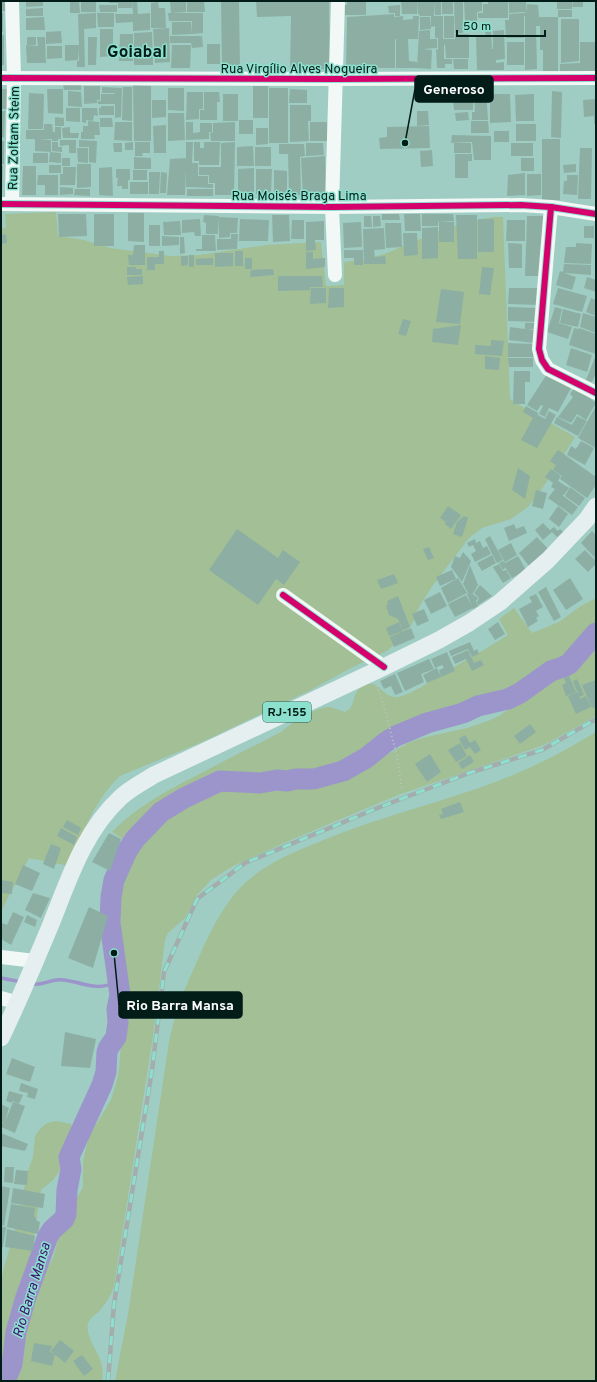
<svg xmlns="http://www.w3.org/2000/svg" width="597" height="1382" viewBox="0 0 597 1382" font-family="Overpass,sans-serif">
  <rect width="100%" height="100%" fill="#9fcdc3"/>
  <g fill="#a2bf95">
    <path d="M56,212L58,236L84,240L110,248L170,256L199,255L267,245L321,242L326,286L344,285V262L368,259L387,253L446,228L492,217H503L510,399L521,406L575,437L542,489L528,507L511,519L482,528L469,538L433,585L420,605L412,624L400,639L387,651L351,668L309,691L202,742L120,776C94,801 82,834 69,866L29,858L1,911V229L6,227L5,214Z"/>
    <path d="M596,598V629L586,636L569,659L545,666L510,687L491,695L395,728L381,736L342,765L333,768L317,771L280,774L240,775L212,778L200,782L166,801L148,814L129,839L112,869L123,839L112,832C138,805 174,787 207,770C232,757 256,745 281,732C290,724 317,706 329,707C334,708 340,710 345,712C359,705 348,692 366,685C379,679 383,699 398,697C413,694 428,682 442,674C464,661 486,649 508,635L499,619L514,608L532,633L559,622L581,606Z"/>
    <path d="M596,638V716L544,745L398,795L291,840L233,866L211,880L197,895L185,918L168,933L165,940L153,1036L114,1286C112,1294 107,1301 102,1308C98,1314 90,1316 88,1324C85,1336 98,1351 101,1362C103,1369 103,1374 102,1381H13L19,1365L24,1322L30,1298L53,1258L59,1236L70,1218L71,1208L83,1187V1161L89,1136L111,1100L117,1080L119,1069L123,1016L120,893L124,867L133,854L144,840L170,815L198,797L209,791L233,788L278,791L322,785L343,778L352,771L371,760L388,754L410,742L422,738L467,728L488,721L499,716L535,691L572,671L583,657L589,645Z"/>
    <path d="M596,732V1381H115L128,1314L169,1042C172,1029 175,1016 179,1004C183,992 189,980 194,968C205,943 216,918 233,896C254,869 288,854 319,842C371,820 426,806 479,788C520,774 559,755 596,732Z"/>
    <path d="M56,1121L71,1124L73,1128V1135L66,1147L59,1172L53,1180L41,1190L31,1254L25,1278L18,1292L17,1313L7,1335L6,1353L1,1372V1282L4,1267L13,1237L28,1171L33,1157L35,1136L41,1128L47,1123Z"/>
  </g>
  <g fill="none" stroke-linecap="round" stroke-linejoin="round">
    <g stroke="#9b95cb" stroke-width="3.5">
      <path d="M1,978L22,982"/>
      <path d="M32,984C40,986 48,981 56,980C63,979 69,981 75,982C93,987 102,989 119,981"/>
    </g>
    <path stroke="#9b95cb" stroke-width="21" d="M5,1381L12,1364L16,1332L25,1300L48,1236L52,1230L64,1219L66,1214L67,1190L71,1169L69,1157L102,1085L106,1072L107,1052L109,1047L116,1037L118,1022L117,1009L120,995L110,923L111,897L114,880L127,851L135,839L161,812L184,798L220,781L260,783L277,780L287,781L296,779H314L343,771L366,758L386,742L396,736L427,723L463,713L478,706L508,699L520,693L551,671L563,667L569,664L596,633"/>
  </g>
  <g fill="#8dafa3">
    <rect x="1" y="1" width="5" height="10"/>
    <path d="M26,1H43V6L26,7Z"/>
    <path d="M70,1H79L80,13H70Z"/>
    <rect x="81" y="1" width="15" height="11"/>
    <path d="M109,1H132V8H118V3H109Z"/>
    <path d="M132,1H137L138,14L150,13V30L133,31V22L116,23L115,14H133Z"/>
    <path d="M170,1H186V12L171,13Z"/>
    <path d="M187,1H204L205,12H187Z"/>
    <path d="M221,1H239L240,68H222Z"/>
    <path d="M256,1H329L330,69L290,70L291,16L257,17Z"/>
    <path d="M347,1H366V15H345L344,5H347Z"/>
    <path d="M401,1H417V14H402Z"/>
    <path d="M417,1H434V16H443V39H455V34H469V58H446L445,44L444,45V59H452V64H445V68H437L436,49L438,50V38H435V26L431,27V16H420L419,14H418Z"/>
    <rect x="442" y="1" width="11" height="13"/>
    <path d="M454,1H463V33H455Z"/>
    <path d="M473,1H482V11L477,12V21H465L464,2H473Z"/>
    <path d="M488,1H508V18H478V13H483V4H488Z"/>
    <path d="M509,1H526V13L527,4L538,5L539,17H558V71H543V50H540V26H536L537,69L525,70V16H524V38H506L505,20H509V14L525,13V12L509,13Z"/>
    <rect x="557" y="1" width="15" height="8"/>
    <path d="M573,1H583V7H572Z"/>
    <path d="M158,2L159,8H165L166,28H151V3Z"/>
    <path d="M434,2H441V15H435Z"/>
    <path d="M99,5H117V12H100Z"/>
    <path d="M400,5V16H395V13H389L388,6Z"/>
    <path d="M43,8V16H26V9Z"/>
    <rect x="558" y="10" width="14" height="7"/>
    <rect x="1" y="13" width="2" height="19"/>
    <path d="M96,13V28L84,29L85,67H77V61H79V49L78,60L65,61V45H79L78,14Z"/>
    <path d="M97,13H114V27H98Z"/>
    <path d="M168,13H203V33L192,34V21H169Z"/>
    <path d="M394,14V17L403,16V20L413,19V16H419L418,39H403H408L409,61L417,62V68H396V39H395V68H346L347,17Z"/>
    <rect x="444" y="16" width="10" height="22"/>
    <path d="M44,17L45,30H26V18Z"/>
    <path d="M420,17H430L431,29L420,30Z"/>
    <path d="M561,19H579V61L561,63Z"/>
    <path d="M172,22H191L192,34L172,35Z"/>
    <path d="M169,28L170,62L155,63L153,29Z"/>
    <path d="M100,29H113V56L100,57Z"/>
    <path d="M430,30V39H437V48L423,49L432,50L431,69L417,68L419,31Z"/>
    <path d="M504,30L505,59L496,60V63L504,62V70H477L476,35H486L485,32L491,31L492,49H493V31Z"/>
    <path d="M61,31L62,43L46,44V32Z"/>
    <path d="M152,32L153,65H134V33Z"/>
    <path d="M120,34H133V61H119Z"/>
    <rect x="1" y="35" width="3" height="30"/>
    <path d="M170,36H202L203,47L192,48L191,43H170Z"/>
    <rect x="27" y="37" width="9" height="8"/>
    <path d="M37,37H45L46,63H27L26,45L38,46Z"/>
    <path d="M88,37H97L96,65H88Z"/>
    <rect x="507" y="42" width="17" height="23"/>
    <path d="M580,42H595V71L560,72V64L580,63Z"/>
    <rect x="207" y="44" width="13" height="20"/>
    <path d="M172,45H191L190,68H171Z"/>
    <path d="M47,46H62V58L47,59Z"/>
    <path d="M453,59H468V69H454Z"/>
    <path d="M63,84L81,85V90H64Z"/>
    <path d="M133,85L151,86V141H134Z"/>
    <path d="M84,86H100V100H97V103L84,104Z"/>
    <rect x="253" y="86" width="15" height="32"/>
    <path d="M102,87L122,88L121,117L115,118V104H98V101H101V94H115L114,93H102Z"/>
    <path d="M123,87H132V121L122,120Z"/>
    <path d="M168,88H184V111L168,110Z"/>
    <rect x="269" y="88" width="19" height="55"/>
    <rect x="1" y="89" width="7" height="20"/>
    <path d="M47,89H63V114L48,113Z"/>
    <path d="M290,89L307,90V103H289Z"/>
    <path d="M470,89H486L488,120H472V112H475L474,98H471Z"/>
    <path d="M68,91L81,92L82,107L68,106Z"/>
    <path d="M552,91L562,92L561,138L551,137Z"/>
    <path d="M187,92H203V109H199V119L186,120Z"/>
    <path d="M204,92H219L220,102H217V120H200V110H204Z"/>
    <path d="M29,93L44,94L43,129H28Z"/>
    <rect x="223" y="94" width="15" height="27"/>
    <path d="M490,94H510L511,122L490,123Z"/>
    <path d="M534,94V121H516L515,95Z"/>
    <path d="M473,99V110H454L453,100Z"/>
    <path d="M596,99V124H594V116L584,117L583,100Z"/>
    <path d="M152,100H166V117L152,118Z"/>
    <path d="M290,105H311V121H308L309,141L290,142Z"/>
    <path d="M101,106H114V115H99V108H101Z"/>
    <path d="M66,108H80V122L66,121Z"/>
    <path d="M82,108H97L98,116L94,115L93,121L86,120V123L82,122Z"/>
    <path d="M1,111H5L4,137L1,138Z"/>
    <path d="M417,111H428L429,125L417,126Z"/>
    <path d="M468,112L469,120L456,121L455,113Z"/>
    <path d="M168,113H184L185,140L168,141Z"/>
    <path d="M55,117L64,118V126H55Z"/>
    <path d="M100,118H112L113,127H100Z"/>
    <rect x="239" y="120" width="14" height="14"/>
    <path d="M88,121L99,122L100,135H94L95,139H81V132H83V126H88Z"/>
    <path d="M471,121H488L489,133H471Z"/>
    <path d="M115,122H132V141L114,140Z"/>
    <path d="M186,122H193V133L200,132V123H212V132H209V139L186,140Z"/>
    <path d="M235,122V141H211L210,133L213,132V123Z"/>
    <rect x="310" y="122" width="17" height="19"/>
    <path d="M44,124H52L53,132H55V127H61V139H58V141H52V139H39L51,140V152L35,151V139H26V130H44Z"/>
    <rect x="516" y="124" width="20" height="17"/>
    <path d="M166,125V153H154L153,126Z"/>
    <path d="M429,126L430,148L380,149L379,138L387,137V127Z"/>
    <path d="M70,127V133H79L78,138H63L62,128Z"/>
    <path d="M256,128H268V144L256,145Z"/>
    <rect x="494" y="131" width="15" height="11"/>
    <path d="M452,135L491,136V160H474L472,142L451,143Z"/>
    <rect x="542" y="139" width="18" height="61"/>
    <path d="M60,140H76V153H69V145L60,146Z"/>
    <path d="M79,140L97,141L96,163L89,162V147H79Z"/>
    <rect x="1" y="141" width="3" height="23"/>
    <path d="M52,142H58V147H62V152L52,151Z"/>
    <path d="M133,142V150H125V143Z"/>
    <path d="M135,142H150V153H142L143,156H135Z"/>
    <path d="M186,142H193L192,163H198V176H208V184H213V188L186,187V168L185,195H167L170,159L186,158Z"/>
    <path d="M194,142H200V148H204V142H220L219,165H199V161H194Z"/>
    <path d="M235,142L234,195H215V183H209V175H199V167H221V143Z"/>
    <path d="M113,143H122V152H114Z"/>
    <path d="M306,143H323L324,155L306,156Z"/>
    <rect x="454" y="143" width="17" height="10"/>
    <rect x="511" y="143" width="22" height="13"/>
    <path d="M279,144H304L305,156L300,157L301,195H289L288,154H279Z"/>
    <path d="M253,146L254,166H237V147Z"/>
    <rect x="255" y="147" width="16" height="19"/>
    <path d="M77,148H88V163L78,162Z"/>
    <path d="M580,148H592L591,199H578Z"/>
    <path d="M432,150L433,166L421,167L420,151Z"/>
    <path d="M50,152L61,153V163L49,162Z"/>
    <rect x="33" y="153" width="15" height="10"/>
    <path d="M455,154H472V161H468V178H455Z"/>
    <path d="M325,156L326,197L303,196L301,158Z"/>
    <path d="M134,157L151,158V169H134Z"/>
    <rect x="62" y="158" width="8" height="8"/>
    <rect x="521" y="158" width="13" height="13"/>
    <path d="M77,164H91V187L77,188Z"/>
    <path d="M576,164V172L564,173L563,165Z"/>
    <rect x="49" y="165" width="12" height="8"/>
    <path d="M1,166H3L2,193H1Z"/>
    <path d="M23,166H36V195H22Z"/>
    <path d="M63,167H76L75,185H60V174H63Z"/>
    <path d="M112,167L113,196L99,195V168Z"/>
    <path d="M254,168V194H238V169Z"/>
    <path d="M116,169H130V180H128V189H122V186H117L118,178H116Z"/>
    <path d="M256,169H272L271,193L256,194Z"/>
    <rect x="133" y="170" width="14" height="10"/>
    <path d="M274,170L287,171V195L274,196Z"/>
    <path d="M149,172H160L159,194H149Z"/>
    <path d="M161,172L167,173L166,193H160Z"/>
    <path d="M525,173V195L507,196L508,175Z"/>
    <path d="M527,174H541V195L527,196Z"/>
    <path d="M38,175H58V195H45V185H37Z"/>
    <path d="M567,175H578L577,195L563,194L564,181H567Z"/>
    <rect x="130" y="182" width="18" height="12"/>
    <path d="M60,187L73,188V194L60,195Z"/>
    <path d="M75,189H90V196L74,195Z"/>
    <rect x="187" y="189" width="26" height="7"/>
    <path d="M128,213H144V242L128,241Z"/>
    <path d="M58,214H86L87,236L59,237Z"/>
    <rect x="94" y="214" width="20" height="32"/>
    <path d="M382,214H399L400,220H382Z"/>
    <path d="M404,214H420L421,231H405Z"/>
    <path d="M422,214H453L454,221L438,222V226H422Z"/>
    <path d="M204,215L219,216L218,234H206V223L203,222Z"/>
    <path d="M272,215H289L290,241L273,242Z"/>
    <path d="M456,215H477V259H458Z"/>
    <path d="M364,216H371L372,227H364Z"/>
    <path d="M373,216H380L381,226L373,227Z"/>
    <path d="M527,216H543L541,276H525Z"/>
    <path d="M219,217L238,218L237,233H230V237L219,238Z"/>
    <path d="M200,219L201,236H195L194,232L182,233V220Z"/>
    <path d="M240,219L269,220L268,241H239Z"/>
    <rect x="478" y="219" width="16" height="33"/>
    <path d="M292,220H304V239H291Z"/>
    <path d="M507,220H525V241H506Z"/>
    <path d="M180,221L181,235H164L163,222Z"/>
    <path d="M324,221V240H315L316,250L306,251V222Z"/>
    <path d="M361,222L362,247L344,248L343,223Z"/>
    <rect x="439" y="222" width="15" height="20"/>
    <path d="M385,223H401L402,247L386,248Z"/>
    <rect x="149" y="225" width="11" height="21"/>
    <rect x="584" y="226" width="10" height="12"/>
    <path d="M438,227V258L422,259V228Z"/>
    <path d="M384,228L385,249L374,250L375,257L385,256L386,264H364L363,229Z"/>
    <path d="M403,233H417L418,255L404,256Z"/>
    <path d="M6,234L7,243L1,244V235Z"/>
    <path d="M231,234H238L237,249L217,250V239H231Z"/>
    <path d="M202,235H215L216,251H196V249H202Z"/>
    <path d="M162,236L179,237V245L162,246Z"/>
    <path d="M180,237H184L185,253L180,254Z"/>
    <path d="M508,243L522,244V268H509Z"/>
    <path d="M576,243L592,244L591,264L564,263L566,247H576Z"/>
    <path d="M134,245H145V265H129L128,255H133Z"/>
    <path d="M344,250H363V265H354V258H344Z"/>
    <path d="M159,251H164V264H155V270H147V257H159Z"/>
    <rect x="235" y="251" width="8" height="15"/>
    <path d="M306,252H313V259L325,258V267L306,269Z"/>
    <path d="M215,253H233V266L215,267Z"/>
    <rect x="189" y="255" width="5" height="12"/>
    <path d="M181,256H188V265L181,266Z"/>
    <path d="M213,258V265H196V259Z"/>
    <rect x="245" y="258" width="7" height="11"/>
    <path d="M564,264L591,265V275L564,273L576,277L572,290L556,285L560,271L563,272Z"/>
    <path d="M127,267H136V269H142V275H127Z"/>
    <path d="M482,267L494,268L490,295L479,294Z"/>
    <path d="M273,269L274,275L250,277L251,270Z"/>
    <path d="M143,276V284L128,285L127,277Z"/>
    <path d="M278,276H322L323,287H310V290L278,291Z"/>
    <path d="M587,277L596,280V292L584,288Z"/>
    <path d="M311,288H326V303L310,304Z"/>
    <path d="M329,288H344V307L328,308Z"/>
    <path d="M509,288H540V305L508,304Z"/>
    <path d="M558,288L587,296L582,312L553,304Z"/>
    <path d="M441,289L464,292L460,324L436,322Z"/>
    <path d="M591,298L596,300V316L586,312Z"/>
    <path d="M508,307L539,308V322L508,321Z"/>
    <path d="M555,307L562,309L559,323L572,327L568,339L547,332Z"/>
    <path d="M563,309L581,314L578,327L560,323Z"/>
    <path d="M583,313L596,317V333L580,327Z"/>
    <path d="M403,319L411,321L406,336L398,334Z"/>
    <path d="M525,323H537V329H527L535,330L534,343L509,340L510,327L525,329Z"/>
    <path d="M461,325L458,345L432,342L433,329Z"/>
    <path d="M574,328L579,329V328L596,334V354L569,345Z"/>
    <path d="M491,340L504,341L502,356L475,354V345L491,346Z"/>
    <path d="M508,343L534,344L533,357H508Z"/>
    <path d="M571,348L592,355L587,372L566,365Z"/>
    <path d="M596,355V373L592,382L586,380Z"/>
    <path d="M485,356L500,358L499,370L485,369Z"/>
    <path d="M508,358H533V367H509Z"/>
    <path d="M514,371H530V382H525V404H513Z"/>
    <path d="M547,374L571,388L558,412L549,408L545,417L539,414L543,406L541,405L537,411L527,405Z"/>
    <path d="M575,387L596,403L586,420L577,414L571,423L558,417L573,397L570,394Z"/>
    <path d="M526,406L538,413V415L545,419L549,411L556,415L537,448L521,440L533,418L523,412Z"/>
    <path d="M596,406V448L578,438Z"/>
    <path d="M577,416L587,421L578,436L554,423L557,417L572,425Z"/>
    <path d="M581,441L594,448L585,465L567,455L571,446L576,449Z"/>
    <path d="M558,450L596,477V485L587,498L560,479L562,476L553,470L556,465L550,461Z"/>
    <path d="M518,468L530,476L525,499L512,490Z"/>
    <path d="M551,469L561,476L558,481L569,488L564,495H562L578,507L572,515L548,498L555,489L551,487L553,483L545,477Z"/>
    <path d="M570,487L585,498L579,506L565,496Z"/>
    <path d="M536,490L547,493L543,509L532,506Z"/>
    <path d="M448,506L461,515L451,529L445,524L446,522L440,518Z"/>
    <path d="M558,506L568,514L559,527L549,519Z"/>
    <path d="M464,516L468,518L462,537L453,534L457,522Z"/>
    <path d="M543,523L550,530L554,527L558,531L560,529L563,532L557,537L552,532L543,540L535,530Z"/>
    <path d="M514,524L516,529L524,526L527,533L509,541L504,528Z"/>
    <path d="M237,529L278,558L283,550L300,562L284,585L276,579L258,605L209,570Z"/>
    <path d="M592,531L596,535V559L581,543Z"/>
    <path d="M490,536L503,560L497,563L492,554L494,553L492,554L485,539Z"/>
    <path d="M537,537L548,549L529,566L519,553Z"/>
    <path d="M475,539L476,543L480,541L483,548L487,546L491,554L475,562L471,554L476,551L473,545L469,547L467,543Z"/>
    <path d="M511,543L517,555L505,562L498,550Z"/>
    <path d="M429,547L434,558L428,560L423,549Z"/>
    <path d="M585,550L596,561V564L588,572L575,559Z"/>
    <path d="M463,552L471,561L462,582L451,567L455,556L460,558Z"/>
    <path d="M492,555L496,563L482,571L477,563Z"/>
    <path d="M518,556L526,570L512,578L504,566L505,568L503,570L499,563L504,561L505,563Z"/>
    <path d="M499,564L503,571L506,570L511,578L503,583L493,567Z"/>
    <path d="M470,565L478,585L472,595L473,594L478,598L476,601L478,606L473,609L467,594L468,593L463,584Z"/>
    <path d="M452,570L456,579L440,586L436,577Z"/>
    <path d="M394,574L398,583L381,589L377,580Z"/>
    <path d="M458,578L467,593L448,603L441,588Z"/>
    <path d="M570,578L583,599L566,610L553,590Z"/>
    <path d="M480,585L492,596L478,605L477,602L479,598L474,593Z"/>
    <path d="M546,587L561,617L554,621L538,592Z"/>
    <path d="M440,592L447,606L431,614L424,600Z"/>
    <path d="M536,594L543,607L536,611L539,616L536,618L538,621L528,627L519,609L532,602L529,597Z"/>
    <path d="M466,595L473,608L455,617L448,604Z"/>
    <path d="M398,596L410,627L403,630L398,619L389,615L386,606L388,604L387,601Z"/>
    <path d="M424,609L429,621L417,626L412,614Z"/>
    <path d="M399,622L403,631L389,636L386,628Z"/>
    <path d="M498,622L505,634L495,640L488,629Z"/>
    <path d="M411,628L415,638L394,647L390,637Z"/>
    <path d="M470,642L474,651L477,649L479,654L472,657L468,649L451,656L449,651Z"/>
    <path d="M468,650L474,663L481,660L484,665L472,671L466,659L455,664L452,657Z"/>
    <path d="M447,652L455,671L441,677L439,670L444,668L442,665L435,668L431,659Z"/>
    <path d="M429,659L434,669L421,674L424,682L405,691L397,673Z"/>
    <path d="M437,668L441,677L427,683L423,675Z"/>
    <path d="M395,674L403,692L395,695L391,686L384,689L380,681Z"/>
    <path d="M569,676L576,692L566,696L562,685L566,683L564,678Z"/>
    <path d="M577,679L584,695L579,697L577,692L579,691H577L573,681Z"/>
    <path d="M596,680V707L592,708L582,685Z"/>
    <path d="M577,692L580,699L586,696L591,707L576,714L568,696Z"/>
    <path d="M530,724L536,732L520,744L514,736Z"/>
    <path d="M465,735L470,743L475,740L481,750L475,754L470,747L465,750L459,739Z"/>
    <path d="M460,743L467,756L456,762L448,750Z"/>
    <path d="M430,754L441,772L427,782L415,764Z"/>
    <path d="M470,755L474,762L462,769L458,763Z"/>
    <path d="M460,802L464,812L441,819L439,815L443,814L441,809Z"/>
    <path d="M67,820L81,828L78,835L63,827Z"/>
    <path d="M61,828L77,837L74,845L57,836Z"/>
    <path d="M109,833L121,839L110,871L92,862Z"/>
    <path d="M51,844L61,848L54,869L43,864Z"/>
    <path d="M23,865L40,873L32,891L15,884Z"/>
    <path d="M1,880L13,882L12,894L1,893Z"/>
    <path d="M33,893L50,898L41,918L25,910Z"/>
    <path d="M89,907L108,916L93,968L68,958Z"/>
    <path d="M13,912L24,917L11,945L1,939V926L3,923L7,925Z"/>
    <path d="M27,915L37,920L35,927L24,922Z"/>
    <path d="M65,1032L96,1039L90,1068L61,1066Z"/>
    <path d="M12,1058L35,1067L30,1082L6,1074Z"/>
    <path d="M21,1083L38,1089L35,1099L27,1097L28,1093L19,1091Z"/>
    <path d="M9,1091L23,1095L19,1104L12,1101V1103L6,1101Z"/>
    <path d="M13,1102L25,1106L15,1133L1,1127V1123H4L1,1122V1104L9,1108L5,1122Z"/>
    <path d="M1,1133L28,1144L25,1151L1,1146Z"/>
    <path d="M5,1167H14L13,1183L4,1182Z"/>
    <path d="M16,1170L28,1171L27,1185L14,1184Z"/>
    <path d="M1,1186L10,1188L4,1226L1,1225Z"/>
    <path d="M13,1188L45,1194L43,1208L11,1203Z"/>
    <path d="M11,1204L35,1208L34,1215L37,1221L40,1222L38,1234L7,1227Z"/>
    <path d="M1,1227H6L3,1247H1Z"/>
    <path d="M7,1229L35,1236L33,1251L5,1247Z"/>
    <path d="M60,1340L74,1351L65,1363L51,1351Z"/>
    <path d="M34,1343L52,1346L50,1352L55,1354L52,1366L31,1361Z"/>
    <path d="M82,1355L93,1369L84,1376L73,1361Z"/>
  </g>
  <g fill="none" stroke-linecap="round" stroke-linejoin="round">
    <path stroke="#b8c6c3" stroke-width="2" stroke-dasharray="1 3" stroke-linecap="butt" d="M377,686L384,706L397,756L402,790"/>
    <g stroke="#f1f8f6" stroke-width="14">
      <path d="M12,1L14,78L12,204"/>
      <path d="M1,78L335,79L596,78"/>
      <path d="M1,204L332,207L521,205L551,207L596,214"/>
      <path d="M551,207L539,349L542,360L548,369L596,393"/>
      <path d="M335,275L332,207L338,1"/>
      <path d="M283,595L384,667"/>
      <path d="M1,957L35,961"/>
      <path d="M1,998L18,1003"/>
    </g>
    <path stroke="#e6efef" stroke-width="17" d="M1,1038C19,1001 35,962 51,924C69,879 84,831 121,797C131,788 143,782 154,775L384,667L439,640L469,623L499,603L548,560L587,519L596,506"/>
    <defs>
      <path id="rail" d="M108,1381L114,1304L152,1070L164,972L197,899L245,863L380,807L469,773L542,750L596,719"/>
    </defs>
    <use href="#rail" stroke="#a3aeac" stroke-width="4.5"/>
    <use href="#rail" stroke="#8ce0ce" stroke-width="3" stroke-dasharray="9" stroke-linecap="butt"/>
    <defs>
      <g id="cycleway">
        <path d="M1,78L335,79L596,78"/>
        <path d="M1,204L332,207L521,205L551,207L596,214"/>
        <path d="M551,207L539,349L542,360L548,369L596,393"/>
        <path d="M283,595L384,667"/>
      </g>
    </defs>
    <use href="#cycleway" stroke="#8ce0ce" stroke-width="8"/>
    <use href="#cycleway" stroke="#d6006c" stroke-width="6"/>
  </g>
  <g text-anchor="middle" stroke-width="3" stroke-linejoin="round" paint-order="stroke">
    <rect fill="#8ce0ce" stroke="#2b574e" stroke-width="1" x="263" y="702" width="48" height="20" rx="3"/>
    <g font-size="12" font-weight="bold" fill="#021c17">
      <text x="287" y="716">RJ-155</text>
    </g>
    <g font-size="13" fill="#021c17" stroke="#8ce0ce">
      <text x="299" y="73">Rua Virgílio Alves Nogueira</text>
      <text transform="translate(13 138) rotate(-89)" y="5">Rua Zoltam Steim</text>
      <text x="299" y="200">Rua Moisés Braga Lima</text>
    </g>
    <g font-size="14" font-style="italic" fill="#3f1072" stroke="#8ce0ce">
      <text transform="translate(31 1290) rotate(-73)" y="5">Rio Barra Mansa</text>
    </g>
    <g font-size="17" font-weight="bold" fill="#021c17" stroke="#8ce0ce">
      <text x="137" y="57">Goiabal</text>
    </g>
  </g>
  <path fill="none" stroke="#021c17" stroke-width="1.5" d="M405 143L415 89M114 953L119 1005"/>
  <g fill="#021c17" stroke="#8ce0ce" stroke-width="1.5">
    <circle cx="405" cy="143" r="4"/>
    <circle cx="114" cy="953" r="4"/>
  </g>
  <g fill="#021c17" stroke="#021c17" stroke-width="1.5">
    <rect x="415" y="76" width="78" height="26" rx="4"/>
    <rect x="119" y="992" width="123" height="26" rx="4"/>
  </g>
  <g font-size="14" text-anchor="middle" font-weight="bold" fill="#fff">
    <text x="454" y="94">Generoso</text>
    <text x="180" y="1010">Rio Barra Mansa</text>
  </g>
  <rect width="597" height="1382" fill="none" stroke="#021c17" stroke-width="4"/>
  <path d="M457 30v6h88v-6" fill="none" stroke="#021c17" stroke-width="2"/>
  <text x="463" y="30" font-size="12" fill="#021c17" stroke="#8ce0ce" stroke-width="3" paint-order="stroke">50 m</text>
</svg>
